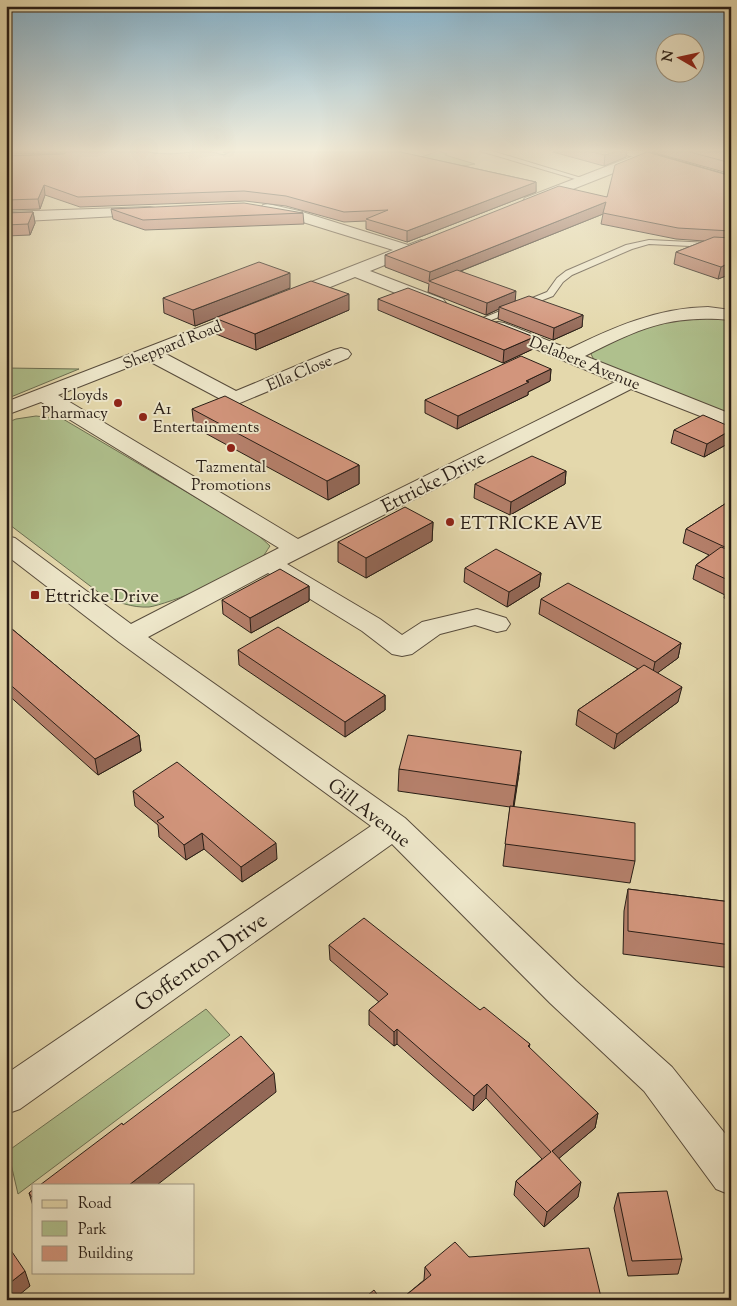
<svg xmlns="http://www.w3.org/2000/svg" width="737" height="1306" viewBox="0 0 737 1306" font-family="'Sorts Mill Goudy',serif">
  <rect width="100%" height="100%" fill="#e4d8ac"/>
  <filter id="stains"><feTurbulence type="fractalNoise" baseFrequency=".004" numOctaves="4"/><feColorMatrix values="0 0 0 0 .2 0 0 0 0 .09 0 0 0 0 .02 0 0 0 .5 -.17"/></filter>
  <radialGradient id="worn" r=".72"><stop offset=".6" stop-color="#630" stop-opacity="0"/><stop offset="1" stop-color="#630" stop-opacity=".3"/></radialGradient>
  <g fill="#afc08d" stroke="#6c6f52">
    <path d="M438,151L447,154L445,155L475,164L445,169L413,160Z"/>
    <path d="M679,318L731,319V416L594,360L591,354C600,340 661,322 679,318Z"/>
    <path d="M6,368L79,369L6,399Z"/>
    <path d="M36,416L63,419L256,533L270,546C267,550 264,556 261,559C251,571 166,605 149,607C133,608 116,602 102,595L6,522V423L16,419Z"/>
    <path d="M206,1009L230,1035L18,1194L8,1151Z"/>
  </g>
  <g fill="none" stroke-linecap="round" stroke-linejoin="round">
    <defs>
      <g id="service">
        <path d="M480,151H492L588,180L582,181Z"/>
        <path d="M649,240L731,244V248L649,244L632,249L572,275L563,282L553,296L486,322H480L478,320L547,292L557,278L566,271L626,245Z"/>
      </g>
      <g id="minor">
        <path d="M644,152L651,156L649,159L535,204H525L523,201L525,198Z"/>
        <path d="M268,204L299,211L408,245L421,240L427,242L429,245L427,248L370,271L443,299L446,303L443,307L437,308L431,307L355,277L293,302L287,303L281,302L278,298L281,294L393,250L290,218L263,211L261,208L263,205Z"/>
        <path d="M150,207L155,208L157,211L155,214L6,222V212Z"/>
        <path d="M708,307L731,310V320C670,314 638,329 585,356L731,414V428L631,389L287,564L380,619L402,635L422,622L477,609L506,618L510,624L506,630L497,632L475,625L440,634L412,654L402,656L392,654L362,631L268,573L148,637L405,818L576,981L672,1067L731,1141V1195L716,1189L644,1091L550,1003L392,844L20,1109L6,1114V1074L371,826L119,642L6,555V536L15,538L131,624L279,548L41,402L6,415V402L249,308L255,309L258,313L255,317L164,353L236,391L334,350L341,348L348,350L351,354L348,358L235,405L228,403L147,360L58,395L298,539L615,382L492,331L489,327L492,323L498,322L504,323L569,349C614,327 657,308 708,307Z"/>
      </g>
      <path id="primary" d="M622,151H644L731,176V185L623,154Z"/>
    </defs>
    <use href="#service" stroke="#584c3c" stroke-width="2"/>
    <use href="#minor" stroke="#584c3c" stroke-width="2"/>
    <use href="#primary" stroke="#291e16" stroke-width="2"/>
    <use href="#service" fill="#ede6c9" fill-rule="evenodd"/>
    <use href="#minor" fill="#ede6c9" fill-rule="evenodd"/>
    <use href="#primary" fill="#e4d8ac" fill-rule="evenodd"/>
  </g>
  <g fill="#b5806b" stroke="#291e16">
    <path d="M6,152H149L153,153L171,154L224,155L227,154L223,152H400L536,182V192L407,242L366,229V221L344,222L286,206L245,201L80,207L45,195L40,209L6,210V156L63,154L61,153L6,154Z"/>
    <path d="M553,152H627L626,157L604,166Z"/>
    <path d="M652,152H731V174Z"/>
    <path d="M731,176V274L718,279L674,264L676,252L704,241L676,239L601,224L603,214L461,271L515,301L583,315L582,327L553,340L498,319L499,309L486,315L428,292L429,284L385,267V255L607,197Z"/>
    <path d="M111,209L303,213L304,224L145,230L113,219Z"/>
    <path d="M33,212L35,223L30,235L6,236V213Z"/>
    <path d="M290,288L195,326L164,313L163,298Z"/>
    <path d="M378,299L534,337L533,349L503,363L378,310Z"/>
    <path d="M349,310L256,350L216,334L215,318Z"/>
    <path d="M551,369L550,381L528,392V395L457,429L425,413V400Z"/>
    <path d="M192,409L359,465V484L328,500L194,427Z"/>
    <path d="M731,427V442L704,457L671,443L674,430Z"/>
    <path d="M566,471L565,484L510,515L474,498L475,484Z"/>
    <path d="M731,500V602L724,598L725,595L693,579L696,565L709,555L683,543L686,529Z"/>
    <path d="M433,522L432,541L366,578L338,562V542Z"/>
    <path d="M465,568L541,573L539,587L507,607L464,582Z"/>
    <path d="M309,586V601L251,633L223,614L222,600Z"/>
    <path d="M541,599L681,643L678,658L657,673L678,702L614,749L576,725L578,710L638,669L539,614Z"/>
    <path d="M6,624L139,735L141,751L98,775L6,693Z"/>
    <path d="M238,650L385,695V710L345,737L239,665Z"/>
    <path d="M399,769L519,773L514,807L635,861L630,883L503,866L510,807L398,791Z"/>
    <path d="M133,791L277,859L242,882L204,849L186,860L159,837L158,825L135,806Z"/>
    <path d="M628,889L731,902V968L623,954L624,911Z"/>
    <path d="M329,945L480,1010L530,1044L529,1048L598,1113L595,1128L559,1158L578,1197L544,1227L514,1195L516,1181L542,1159L486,1098L473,1111L397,1044L394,1046L369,1025V1010L379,1002L330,960Z"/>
    <path d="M34,1189V1209L29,1193Z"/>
    <path d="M618,1193L682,1259L678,1274L628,1276L614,1208Z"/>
    <path d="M469,1257L601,1297L600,1300H400L424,1280L425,1267Z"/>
  </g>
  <g fill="#936857" stroke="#291e16">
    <path d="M615,152H627L626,157L604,166L605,155Z"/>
    <path d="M536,182V192L407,242V231Z"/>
    <path d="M44,185L45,195L40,209L38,199Z"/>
    <path d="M606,202L603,214L433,282L429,281L430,272Z"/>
    <path d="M33,212L35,223L30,235L28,224Z"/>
    <path d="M731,262V274L718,279L721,267Z"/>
    <path d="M290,273V288L195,326L193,310Z"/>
    <path d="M516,291L515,303L499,307V309L486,315L487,303Z"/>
    <path d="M349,294V310L256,350L255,334Z"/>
    <path d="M583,315L582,327L553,340L554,328Z"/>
    <path d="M534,337L533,349L503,363L504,350Z"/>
    <path d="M551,369L550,381L528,392V395L457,429L458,416L526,381Z"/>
    <path d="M731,430V442L704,457L707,444Z"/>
    <path d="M359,465V484L328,500L327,481Z"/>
    <path d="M566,471L565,484L510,515L511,502Z"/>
    <path d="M433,522L432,541L366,578V558Z"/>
    <path d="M731,546V558L724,562L727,548Z"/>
    <path d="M541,573L539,587L507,607L509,592Z"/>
    <path d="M309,586V601L251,633L250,618Z"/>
    <path d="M681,643L678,658L652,677L655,662Z"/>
    <path d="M682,687L678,702L614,749L617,734Z"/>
    <path d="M385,695V710L345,737V722Z"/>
    <path d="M139,735L141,751L98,775L95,759Z"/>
    <path d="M521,751L519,773L513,808L516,786Z"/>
    <path d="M202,833L204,849L186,860L184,845Z"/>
    <path d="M276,843L277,859L242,882L241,867Z"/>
    <path d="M397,1029V1044L394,1046V1032Z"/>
    <path d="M274,1073L276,1092L157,1185H129Z"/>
    <path d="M487,1084L486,1098L473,1111L474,1096Z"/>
    <path d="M598,1113L595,1128L550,1166L552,1151Z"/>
    <path d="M581,1182L578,1197L544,1227L547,1212Z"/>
    <path d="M25,1271L30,1286L13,1300H6V1286Z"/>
  </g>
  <g fill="#d2957c" stroke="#291e16">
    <path d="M66,152H149L153,153L171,154L192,152H212L224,155L230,152H400L536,182L407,231L366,219L388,210L344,212L286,196L244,191L78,197L44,185L38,199L6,200V156L64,154Z"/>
    <path d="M591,152H615L605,155Z"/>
    <path d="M647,152L731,176V231L678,228L603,213L606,202L430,272L385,255L559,186L607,197L615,165Z"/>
    <path d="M690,152H731V163Z"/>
    <path d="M244,203L303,213L143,220L111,209Z"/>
    <path d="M33,212L28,224L6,225V213Z"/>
    <path d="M714,237L731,238V262L721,267L676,252Z"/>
    <path d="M259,262L290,273L193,310L163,298Z"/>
    <path d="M457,270L516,291L487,303L429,281Z"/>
    <path d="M311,281L349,294L255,334L215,318Z"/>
    <path d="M408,288L534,337L504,350L378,299Z"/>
    <path d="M529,296L583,315L554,328L499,307Z"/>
    <path d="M521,356L551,369L526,381L529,382L458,416L425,400Z"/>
    <path d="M225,396L359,465L327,481L192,409Z"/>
    <path d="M703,415L731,427V430L707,444L674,430Z"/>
    <path d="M532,456L566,471L511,502L475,484Z"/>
    <path d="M731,500V546L727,548L686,529Z"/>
    <path d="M405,507L433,522L366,558L338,542Z"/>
    <path d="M721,547L731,551V586L727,584L730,581L696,565Z"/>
    <path d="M496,549L541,573L509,592L465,568Z"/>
    <path d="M280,569L309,586L250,618L222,600Z"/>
    <path d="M568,583L681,643L655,662L541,599Z"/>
    <path d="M6,624L139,735L95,759L6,681Z"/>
    <path d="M278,627L385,695L345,722L238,650Z"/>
    <path d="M644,665L682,687L617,734L578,710Z"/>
    <path d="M408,735L521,751L516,786L399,769Z"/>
    <path d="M177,762L276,843L241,867L202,833L184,845L157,821L164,817L133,791Z"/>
    <path d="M510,806L635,823V861L505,844Z"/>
    <path d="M628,889L731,902V945L628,931Z"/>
    <path d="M364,918L480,1010L484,1007L530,1044L528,1046L598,1113L552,1151L581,1182L547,1212L516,1181L551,1152L487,1084L474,1096L397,1029L394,1032L369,1010L388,994L329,945Z"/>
    <path d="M241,1036L274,1073L129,1185H40L122,1123L123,1125Z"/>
    <path d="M34,1189V1200L29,1193Z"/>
    <path d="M667,1191L682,1259L632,1261L618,1193Z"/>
    <path d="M455,1242L469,1257L589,1248L601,1297L564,1300H400L431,1275L425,1267Z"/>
    <path d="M6,1243L25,1271L6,1286Z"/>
    <path d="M374,1290L381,1300H362Z"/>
  </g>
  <linearGradient id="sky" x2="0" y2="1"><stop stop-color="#87b6d1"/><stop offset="0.45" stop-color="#f3edda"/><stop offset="1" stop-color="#f3edda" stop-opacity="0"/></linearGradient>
  <rect width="737" height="334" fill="url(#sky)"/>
  <g fill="#8f2418" stroke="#ede6c9" stroke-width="2">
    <circle cx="118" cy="403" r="5"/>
    <circle cx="143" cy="417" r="5"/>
    <circle cx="231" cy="448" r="5"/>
    <circle cx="450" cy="522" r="5"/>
    <rect x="30" y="590" width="10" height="10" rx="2.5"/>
  </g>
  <g text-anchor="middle" stroke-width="4" stroke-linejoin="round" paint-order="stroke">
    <g font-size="16" fill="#291e16" stroke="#ede6c9">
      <text transform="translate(172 344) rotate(-22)" y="6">Sheppard Road</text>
      <text transform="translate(585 362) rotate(22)" y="6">Delabere Avenue</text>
      <text transform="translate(299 372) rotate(-23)" y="6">Ella Close</text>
    </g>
    <g font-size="16" fill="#291e16" stroke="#ede6c9" text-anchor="end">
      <text x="108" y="400">Lloyds<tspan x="108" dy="18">Pharmacy</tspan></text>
      <text x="153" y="414" text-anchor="start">A1<tspan x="153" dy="18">Entertainments</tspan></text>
      <text x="231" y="472" text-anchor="middle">Tazmental<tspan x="231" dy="18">Promotions</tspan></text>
    </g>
    <g font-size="19" fill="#291e16" stroke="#ede6c9">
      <text transform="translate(433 481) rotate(-27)" y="7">Ettricke Drive</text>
      <text transform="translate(370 812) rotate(38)" y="7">Gill Avenue</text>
    </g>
    <g font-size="19" fill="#291e16" stroke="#ede6c9" text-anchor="start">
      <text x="460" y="529">ETTRICKE AVE</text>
      <text x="45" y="602">Ettricke Drive</text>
    </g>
    <g font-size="22" fill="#291e16" stroke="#ede6c9">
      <text transform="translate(200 961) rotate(-35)" y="8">Goffenton Drive</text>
    </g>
  </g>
  <rect width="737" height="1306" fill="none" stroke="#e4d8ac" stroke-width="25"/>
  <rect x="8" y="8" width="722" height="1291" fill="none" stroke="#291e16" stroke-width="2.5"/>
  <rect x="12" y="12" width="712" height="1281" fill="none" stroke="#291e16"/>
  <rect x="32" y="1184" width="162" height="90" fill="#ede6c9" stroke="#9f9681"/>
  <rect x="42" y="1200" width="25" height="8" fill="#e4d8ac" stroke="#9f9681"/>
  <text x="78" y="1208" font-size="15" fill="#291e16">Road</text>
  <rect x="42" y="1221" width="25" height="15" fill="#afc08d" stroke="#9f9681"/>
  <text x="78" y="1234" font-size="15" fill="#291e16">Park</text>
  <rect x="42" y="1246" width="25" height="15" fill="#d2957c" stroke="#9f9681"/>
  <text x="78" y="1258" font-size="15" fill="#291e16">Building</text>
  <g transform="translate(680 58) rotate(279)"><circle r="24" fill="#ede6c9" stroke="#9f9681"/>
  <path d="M0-4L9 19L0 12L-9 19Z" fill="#8f2418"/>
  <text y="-8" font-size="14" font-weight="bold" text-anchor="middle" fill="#291e16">N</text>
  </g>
  <rect width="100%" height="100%" filter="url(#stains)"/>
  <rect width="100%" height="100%" fill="url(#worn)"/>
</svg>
